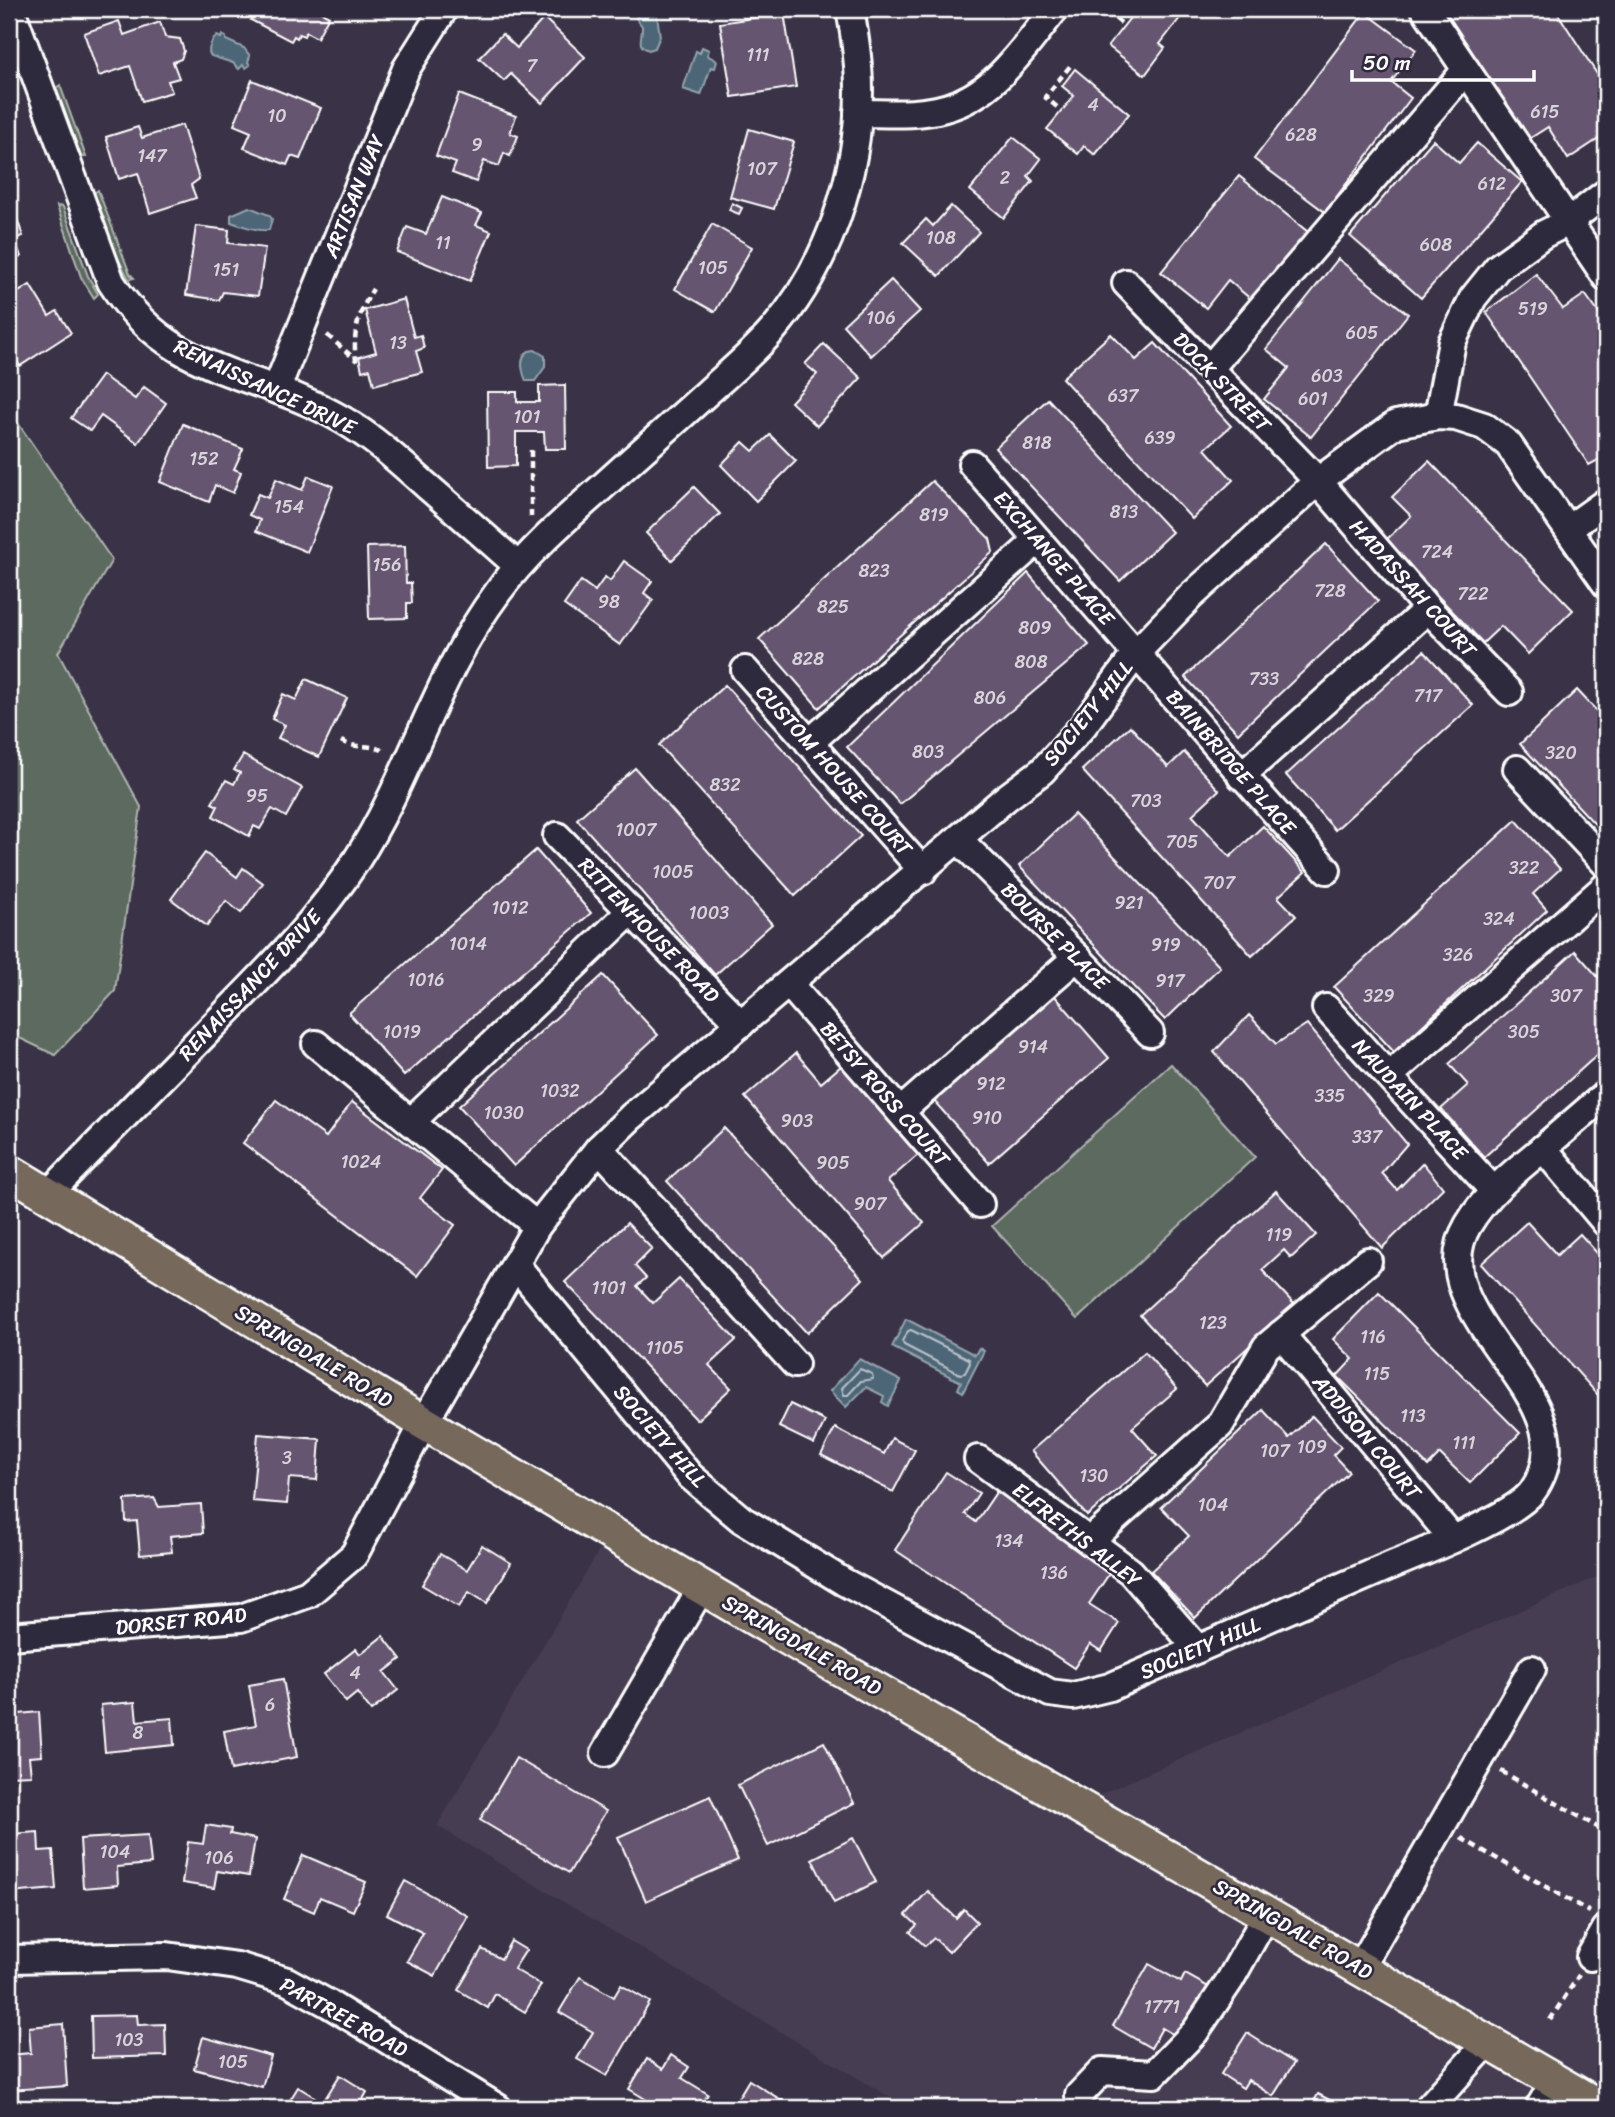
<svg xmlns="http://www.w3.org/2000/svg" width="1615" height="2117" viewBox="0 0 1615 2117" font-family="Sriracha,sans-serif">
  <rect width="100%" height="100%" fill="#3a3347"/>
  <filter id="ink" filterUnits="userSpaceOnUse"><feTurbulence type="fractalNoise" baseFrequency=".0143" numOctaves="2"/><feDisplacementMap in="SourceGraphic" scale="14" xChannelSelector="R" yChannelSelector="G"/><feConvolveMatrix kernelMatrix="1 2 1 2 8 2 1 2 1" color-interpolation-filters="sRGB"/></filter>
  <g filter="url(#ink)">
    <path fill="#473d53" d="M610,1532L1078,1804L1606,1573V2108H908L437,1826Z"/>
    <g fill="#5d6a60" stroke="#aeb4b0" stroke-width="2">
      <path d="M60,85L86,157H81L56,88Z"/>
      <path d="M98,190L130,274L134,278L129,279L116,255L94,193Z"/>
      <path d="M57,206L63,207L88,276L98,294L94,298L81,277Z"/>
      <path d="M9,410L112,560L58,653L141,807L115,991L55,1055L9,1033Z"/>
      <path d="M1171,1064L1255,1157L1077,1319L992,1226Z"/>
    </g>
    <g fill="#4d6677" stroke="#94a3ad" stroke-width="2">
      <path d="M637,9H656L660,36L655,48L649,50C635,46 643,37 642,26L636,18L641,11Z"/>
      <path d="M222,35L226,37V40L244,48L250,56L248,62L250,65L246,68L243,65L239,69L233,63L211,56C206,50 212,40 217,36L221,38Z"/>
      <path d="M702,47L709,50L707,55L717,61L715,68L711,67L701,95L683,89L696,51L700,53Z"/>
      <path d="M249,207L269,215L272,219L269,230C261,232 239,225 231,222V215Z"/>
      <path d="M535,350L545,356V367L535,381H526C522,371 518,357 529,351Z"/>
      <path d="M906,1319L975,1355L979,1348L984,1351L963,1392L958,1389L961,1382L892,1347Z"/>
      <path d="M859,1359L901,1381L888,1406L882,1402L884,1396L866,1387L846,1407L830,1391Z"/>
    </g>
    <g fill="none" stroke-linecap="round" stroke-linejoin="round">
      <g stroke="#b8c2c9" stroke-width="2">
        <path d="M911,1330L969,1359L970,1363L965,1373L960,1374L904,1345L902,1341L908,1331Z"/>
        <path d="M860,1369L872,1374L873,1379L861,1381L848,1395H844L842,1388Z"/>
      </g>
    </g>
    <g fill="#66556f" stroke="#fff" stroke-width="2">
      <path d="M257,9H316L329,16L317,38L306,32L304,36L299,34L297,38L294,36L291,41L251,20Z"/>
      <path d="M1137,9H1168L1180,18L1160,44L1165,48L1145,75L1108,46Z"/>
      <path d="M1444,9H1555L1606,88V134L1568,159L1548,127L1529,139Z"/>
      <path d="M1365,12L1416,50L1391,82L1411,98L1325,212L1254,159Z"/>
      <path d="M784,13L796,87L732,97L720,23Z"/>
      <path d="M544,18L585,57L542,103L511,74L504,81L479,58L502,34L517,48Z"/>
      <path d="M119,21L124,35L160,22L165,37L180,39L184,51L181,59L173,62L179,78L168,81L172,92L142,101L130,66L99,76L84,33Z"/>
      <path d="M1075,69L1129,114L1095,155L1084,146L1078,154L1047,129L1074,96L1062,86Z"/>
      <path d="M252,80L321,108L300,159L291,156L287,165L244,148L251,132L234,125Z"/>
      <path d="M459,94L516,116L510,133L518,136L510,156L504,153L499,166L484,161L476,182L452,173L456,163L436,156Z"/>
      <path d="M182,125L199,179L191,185L196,198L150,213L138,173L119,179L106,137L138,127L142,138Z"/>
      <path d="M749,129L794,142L774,209L730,197Z"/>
      <path d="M1013,137L1041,159L1028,176L1033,181L1004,218L970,190Z"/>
      <path d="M1433,140L1459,163L1477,143L1522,182L1421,298L1350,236Z"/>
      <path d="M1239,176L1308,232L1253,301L1228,280L1206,308L1161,272Z"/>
      <path d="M442,197L482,213L476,225L491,231L470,281L397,252L407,227L426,234Z"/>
      <path d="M732,203L742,208L739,214L729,210Z"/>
      <path d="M951,206L979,232L939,276L903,243L926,219L933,226Z"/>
      <path d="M16,216L23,236L15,239L21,257L9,262V219Z"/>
      <path d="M712,224L752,247L715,312L675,289Z"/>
      <path d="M196,226L229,230L228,243L265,248L258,296L223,292L219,300L186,295Z"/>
      <path d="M1338,259L1408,314L1311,437L1264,399L1289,368L1266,349Z"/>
      <path d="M1536,274L1563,309L1585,294L1606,323V456L1589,465L1486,312Z"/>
      <path d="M891,280L920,311L871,356L843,325Z"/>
      <path d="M30,285L49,316L57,311L71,333L20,366L9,349V298Z"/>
      <path d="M404,299L414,337L421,335L424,348L416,351L422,372L374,385L370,369L362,371L359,357L376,352L365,310Z"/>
      <path d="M1111,334L1136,360L1155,343L1231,426L1205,449L1233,480L1192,519L1062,378Z"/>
      <path d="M824,344L861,378L817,426L791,402L817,374L805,364Z"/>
      <path d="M102,375L135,399L144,387L166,403L138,443L101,416L90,431L71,418Z"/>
      <path d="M565,385L566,449H545L544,432H516V466L488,467L487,392H517V402H539V386Z"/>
      <path d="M1048,399L1172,532L1120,581L995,448Z"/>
      <path d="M183,424L243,449L234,469L241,472L233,493L215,485L209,502L160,482Z"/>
      <path d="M770,435L796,461L756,501L721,465L743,442L753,451Z"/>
      <path d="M1429,461L1573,610L1528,654L1501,626L1483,643L1385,541L1411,516L1392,497Z"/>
      <path d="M308,476L333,486L307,552L256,531L260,520L249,515L258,494L268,498L276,479L302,490Z"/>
      <path d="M932,481L990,539L993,552L819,708L759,639Z"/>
      <path d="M694,487L720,514L672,560L646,533Z"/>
      <path d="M1326,544L1378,601L1238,733L1185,677Z"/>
      <path d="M405,546L406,583H411L412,603H407V618L369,619L367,547Z"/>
      <path d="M624,561L652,581L644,593L653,600L620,645L564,605L581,581L595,591L605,577L610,581Z"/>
      <path d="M1028,573L1089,645L900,804L847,747Z"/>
      <path d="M1424,651L1473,705L1335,830L1286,775Z"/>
      <path d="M306,679L347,698L319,757L278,738L285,725L272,719L283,694L296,700Z"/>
      <path d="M725,685L861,836L795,896L659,745Z"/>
      <path d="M1577,690L1606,721V836L1520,744Z"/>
      <path d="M1130,726L1168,767L1184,752L1219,790L1192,815L1230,857L1263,826L1305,872L1278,897L1296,916L1252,956L1082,770Z"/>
      <path d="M243,755L302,788L286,817L272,809L260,829L254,826L249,836L213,816L218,806L212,803L226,780L234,784L240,773L234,770Z"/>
      <path d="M635,768L772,924L715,975L577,819Z"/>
      <path d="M1074,814L1220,967L1165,1020L1019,866Z"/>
      <path d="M1516,820L1560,869L1533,894L1547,910L1394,1052L1334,987Z"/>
      <path d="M536,850L591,913L404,1076L349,1013Z"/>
      <path d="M205,853L237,877L243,868L263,883L241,913L226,901L207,926L171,899Z"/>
      <path d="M1575,951L1598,977L1606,969V1047L1484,1157L1441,1109L1468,1085L1449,1064Z"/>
      <path d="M603,975L658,1035L514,1166L459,1106Z"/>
      <path d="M1054,995L1109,1058L989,1163L934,1101Z"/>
      <path d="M1249,1015L1276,1044L1307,1024L1407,1144L1382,1173L1397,1190L1423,1163L1443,1188L1382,1248L1214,1052Z"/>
      <path d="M796,1053L821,1083L841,1066L918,1155L888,1181L924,1223L884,1258L745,1097Z"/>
      <path d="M276,1100L326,1137L352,1102L442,1170L420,1198L455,1225L417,1276L243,1143Z"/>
      <path d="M724,1128L863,1279L807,1333L667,1181Z"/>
      <path d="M1276,1191L1316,1235L1291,1258L1284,1250L1262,1270L1295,1305L1205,1386L1140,1315Z"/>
      <path d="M1527,1222L1557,1255L1580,1234L1606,1263V1404L1481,1264Z"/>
      <path d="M627,1223L652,1249L635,1266L646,1278L637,1286L653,1303L679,1279L736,1340L709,1365L731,1388L697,1420L565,1282Z"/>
      <path d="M1379,1292L1520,1433L1470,1483L1440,1454L1428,1466L1337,1376L1353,1359L1333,1339Z"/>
      <path d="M1145,1352L1177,1389L1132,1428L1157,1456L1087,1516L1031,1451Z"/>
      <path d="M790,1404L825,1421L814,1444L779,1427Z"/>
      <path d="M1263,1410L1289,1438L1312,1416L1341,1447L1333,1455L1349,1472L1195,1618L1151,1571L1189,1536L1161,1507Z"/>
      <path d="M835,1428L884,1454L892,1438L915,1450L893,1492L821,1455Z"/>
      <path d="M258,1434L320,1439L317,1480L289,1478L287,1504L252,1501Z"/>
      <path d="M946,1472L979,1493L965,1514L976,1522L997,1491L1113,1568L1089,1604L1119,1623L1101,1651L1090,1644L1074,1668L895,1550Z"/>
      <path d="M154,1498L159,1507L201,1504L203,1533L170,1536L172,1552L140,1555L137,1521L126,1522L125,1500Z"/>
      <path d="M482,1545L511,1563L487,1603L469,1592L459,1607L422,1585L440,1554L467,1570Z"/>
      <path d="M383,1636L401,1659L384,1672L398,1690L371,1711L357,1693L346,1702L324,1674L356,1649L360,1654Z"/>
      <path d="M283,1679L297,1757L231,1770L224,1731L256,1725L249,1685Z"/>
      <path d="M135,1702L137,1721L172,1718L174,1745L105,1752L101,1705Z"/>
      <path d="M39,1712L42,1756L29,1757L31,1775L9,1776V1715Z"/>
      <path d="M824,1742L854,1803L768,1846L738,1785Z"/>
      <path d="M516,1758L606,1811L569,1873L480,1820Z"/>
      <path d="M710,1796L738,1860L646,1901L618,1837Z"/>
      <path d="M206,1825L231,1829L230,1834L255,1839L249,1876L217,1871L214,1888L182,1883L188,1842L203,1844Z"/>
      <path d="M38,1832L39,1851L53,1850L56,1889L9,1893V1851H13L11,1834Z"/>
      <path d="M148,1835L151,1864L117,1867L118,1885L83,1888L80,1839Z"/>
      <path d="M853,1838L876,1882L834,1903L812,1859Z"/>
      <path d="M303,1855L366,1882L353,1911L320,1897L314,1912L284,1899Z"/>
      <path d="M405,1881L468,1916L435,1976L407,1961L423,1933L387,1914Z"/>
      <path d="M928,1891L956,1918L964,1909L977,1922L949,1952L934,1938L925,1946L910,1932L917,1925L906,1915Z"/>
      <path d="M511,1941L526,1950L514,1969L541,1985L525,2012L495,1994L488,2008L458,1990L482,1949L501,1959Z"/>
      <path d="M1149,1964L1181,1982L1185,1974L1210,1988L1181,2039L1162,2028L1151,2048L1113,2026Z"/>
      <path d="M580,1977L614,1997L621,1985L650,2002L607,2076L577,2059L593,2032L559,2012Z"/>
      <path d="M137,2015L138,2025L165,2024L166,2056L92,2058L91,2016Z"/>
      <path d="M63,2024L67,2086L9,2090V2055L31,2053L29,2027Z"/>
      <path d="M1247,2033L1294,2063L1273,2096L1248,2080L1243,2088L1221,2074Z"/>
      <path d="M203,2037L271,2056L262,2087L194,2069Z"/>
      <path d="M671,2055L689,2067L682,2078L708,2094L699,2108H660L629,2089L647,2059L663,2069Z"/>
      <path d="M340,2075L367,2092L358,2108H285L298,2087L323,2102Z"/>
      <path d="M749,2080L794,2108H732Z"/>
      <path d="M1318,2094L1345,2108H1310Z"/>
    </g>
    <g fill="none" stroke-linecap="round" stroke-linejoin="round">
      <defs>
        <g id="minor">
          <path d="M11,9L111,282C172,378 256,369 343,420C374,438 400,462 427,486C457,512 488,539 518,566"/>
          <path d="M1425,9L1606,277"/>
          <path d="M858,113C887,113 917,116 945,108C995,95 1024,47 1055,9"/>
          <path d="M1126,283L1318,481L1428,609L1509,692"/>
          <path d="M1210,368L1466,70"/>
          <path d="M276,390L406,69L444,9"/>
          <path d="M1438,416L1452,342L1473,298L1498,267L1544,234L1568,222L1606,193"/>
          <path d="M972,464C1090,599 1206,737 1327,870"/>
          <path d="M1568,529L1606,502"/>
          <path d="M745,670L923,871"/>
          <path d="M809,743L1038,540"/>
          <path d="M1517,769L1606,864"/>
          <path d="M1241,776L1428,609"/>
          <path d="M557,836L741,1024"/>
          <path d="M959,840L1077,957L1150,1033"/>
          <path d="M789,984L980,1204"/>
          <path d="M1326,1008L1493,1190"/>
          <path d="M316,1044L537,1226"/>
          <path d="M1389,1076L1606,886"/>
          <path d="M901,1111L1077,957"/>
          <path d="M411,1122L631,911"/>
          <path d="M599,1148L795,1364"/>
          <path d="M1543,1148L1606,1223"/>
          <path d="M48,1194C102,1139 156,1084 210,1029C262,976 315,924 356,861C412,774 435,676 498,592C527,552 566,519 602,487C637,455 673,424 708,392C730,372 753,353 772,331C828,267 859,174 859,90C859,63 855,36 850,9"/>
          <path d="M515,1264L690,1476L741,1519L844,1582L1050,1693L1073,1696L1110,1687C1202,1647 1294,1607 1387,1567C1419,1554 1513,1517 1532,1492C1599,1399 1414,1317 1468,1225C1487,1193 1514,1172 1542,1149C1563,1131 1585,1112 1606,1094"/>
          <path d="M1281,1334L1453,1539"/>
          <path d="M978,1459L1131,1572L1198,1649"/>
          <path d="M1090,1541L1220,1425L1266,1347L1368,1261"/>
          <path d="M9,1636L241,1618L308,1594L354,1555L424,1423L537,1226L599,1148L631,1117L1006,798L1042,771L1083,726L1137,652L1190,597L1318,481L1396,424L1438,416L1456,417L1484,426L1508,444L1606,584"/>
          <path d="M605,1753L702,1587"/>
          <path d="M1590,1957L1606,1929"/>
          <path d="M9,1959L167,1956L237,1966L287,1981L329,2004L498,2108"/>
          <path d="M1360,1968L1532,1669"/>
          <path d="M1079,2095L1102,2071L1154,2074L1195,2032L1230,1980L1267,1914"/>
          <path d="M1428,2108L1488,2042"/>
          <path d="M1539,2108L1555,2081"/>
        </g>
        <path id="major" d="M9,1171L424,1423L815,1654L1602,2108"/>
      </defs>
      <use href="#minor" stroke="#fff" stroke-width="32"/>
      <use href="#major" stroke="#fff" stroke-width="38"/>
      <g stroke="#fff" stroke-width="4.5" stroke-dasharray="7 5" stroke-linecap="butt">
        <path d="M931,9L950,16L957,9"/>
        <path d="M1121,23L1116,19L1122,9"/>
        <path d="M1057,107L1045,97L1071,65"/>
        <path d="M327,335L356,360C352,333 359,312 373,289"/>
        <path d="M531,517V445"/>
        <path d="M341,741C357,750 365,743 382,750"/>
        <path d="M1501,1771L1606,1832"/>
        <path d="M1461,1838L1590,1912"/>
        <path d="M1550,2020L1579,1975"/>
      </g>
      <use href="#minor" stroke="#2f2a3d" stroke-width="26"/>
      <use href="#major" stroke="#76695c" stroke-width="33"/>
    </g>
  </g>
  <g text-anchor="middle" stroke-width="5" stroke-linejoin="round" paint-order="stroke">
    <g font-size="18" fill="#d9d4db">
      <text x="758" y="61">111</text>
      <text x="532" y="72">7</text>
      <text x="1093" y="111">4</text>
      <text x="1545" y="118">615</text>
      <text x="277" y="122">10</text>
      <text x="1301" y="141">628</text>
      <text x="477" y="151">9</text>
      <text x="152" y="162">147</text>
      <text x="762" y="175">107</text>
      <text x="1005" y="184">2</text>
      <text x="1492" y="190">612</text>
      <text x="941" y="244">108</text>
      <text x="443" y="249">11</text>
      <text x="1436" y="251">608</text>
      <text x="713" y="274">105</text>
      <text x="226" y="276">151</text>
      <text x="1533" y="315">519</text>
      <text x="881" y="324">106</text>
      <text x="1362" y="339">605</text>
      <text x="398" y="349">13</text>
      <text x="1327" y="382">603</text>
      <text x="1123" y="402">637</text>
      <text x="1313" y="405">601</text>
      <text x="527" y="423">101</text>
      <text x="1160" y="444">639</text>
      <text x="1037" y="449">818</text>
      <text x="204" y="465">152</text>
      <text x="289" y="513">154</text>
      <text x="1124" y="518">813</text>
      <text x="934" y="521">819</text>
      <text x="1437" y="558">724</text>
      <text x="387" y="571">156</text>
      <text x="874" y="577">823</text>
      <text x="1330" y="597">728</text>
      <text x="1473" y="600">722</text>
      <text x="609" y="608">98</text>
      <text x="833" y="613">825</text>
      <text x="1035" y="634">809</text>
      <text x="808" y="665">828</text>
      <text x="1031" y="668">808</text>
      <text x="1264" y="685">733</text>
      <text x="1428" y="702">717</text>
      <text x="990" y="704">806</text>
      <text x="928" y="758">803</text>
      <text x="1561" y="759">320</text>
      <text x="725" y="791">832</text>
      <text x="257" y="802">95</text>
      <text x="1146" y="807">703</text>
      <text x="636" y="836">1007</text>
      <text x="1182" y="848">705</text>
      <text x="1524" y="874">322</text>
      <text x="673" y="878">1005</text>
      <text x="1219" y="889">707</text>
      <text x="1129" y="909">921</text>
      <text x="510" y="914">1012</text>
      <text x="709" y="919">1003</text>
      <text x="1499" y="925">324</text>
      <text x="468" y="950">1014</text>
      <text x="1166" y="951">919</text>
      <text x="1458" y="961">326</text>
      <text x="426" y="986">1016</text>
      <text x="1170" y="987">917</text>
      <text x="1379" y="1002">329</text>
      <text x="1566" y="1002">307</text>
      <text x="402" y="1038">1019</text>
      <text x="1524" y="1038">305</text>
      <text x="1033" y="1053">914</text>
      <text x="991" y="1090">912</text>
      <text x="560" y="1097">1032</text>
      <text x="1330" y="1102">335</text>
      <text x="504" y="1119">1030</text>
      <text x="987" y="1124">910</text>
      <text x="797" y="1127">903</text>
      <text x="1367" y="1143">337</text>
      <text x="361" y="1168">1024</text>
      <text x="833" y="1169">905</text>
      <text x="870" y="1210">907</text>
      <text x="1279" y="1241">119</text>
      <text x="609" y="1294">1101</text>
      <text x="1213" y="1329">123</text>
      <text x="1373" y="1343">116</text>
      <text x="665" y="1354">1105</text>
      <text x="1377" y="1380">115</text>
      <text x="1413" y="1422">113</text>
      <text x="1464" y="1449">111</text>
      <text x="1312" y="1453">109</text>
      <text x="1275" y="1457">107</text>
      <text x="287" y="1464">3</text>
      <text x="1094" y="1482">130</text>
      <text x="1213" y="1511">104</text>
      <text x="1009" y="1547">134</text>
      <text x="1054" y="1579">136</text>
      <text x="355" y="1679">4</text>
      <text x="270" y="1711">6</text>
      <text x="138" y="1739">8</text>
      <text x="115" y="1858">104</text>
      <text x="219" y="1864">106</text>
      <text x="1162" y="2013">1771</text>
      <text x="129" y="2046">103</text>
      <text x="233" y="2068">105</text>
    </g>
    <g font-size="21" fill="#fff" stroke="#2f2a3d">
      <text transform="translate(354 196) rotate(-68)" y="7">ARTISAN WAY</text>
      <text transform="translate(1222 382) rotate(46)" y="7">DOCK STREET</text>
      <text transform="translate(265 387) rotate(25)" y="7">RENAISSANCE DRIVE</text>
      <text transform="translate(1054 558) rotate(49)" y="7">EXCHANGE PLACE</text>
      <text transform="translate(1413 588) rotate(48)" y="7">HADASSAH COURT</text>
      <text transform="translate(1088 713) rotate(-51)" y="7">SOCIETY HILL</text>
      <text transform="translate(1231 762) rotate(49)" y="7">BAINBRIDGE PLACE</text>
      <text transform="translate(834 770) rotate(48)" y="7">CUSTOM HOUSE COURT</text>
      <text transform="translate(649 930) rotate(46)" y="7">RITTENHOUSE ROAD</text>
      <text transform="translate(1055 936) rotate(45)" y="7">BOURSE PLACE</text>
      <text transform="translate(250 985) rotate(-47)" y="7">RENAISSANCE DRIVE</text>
      <text transform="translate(885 1094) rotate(49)" y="7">BETSY ROSS COURT</text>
      <text transform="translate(1410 1099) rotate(47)" y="7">NAUDAIN PLACE</text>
      <text transform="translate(314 1356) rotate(31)" y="7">SPRINGDALE ROAD</text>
      <text transform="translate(660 1436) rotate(49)" y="7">SOCIETY HILL</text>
      <text transform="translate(1367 1437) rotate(50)" y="7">ADDISON COURT</text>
      <text transform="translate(1077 1535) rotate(38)" y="7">ELFRETHS ALLEY</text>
      <text transform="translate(181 1621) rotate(-6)" y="7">DORSET ROAD</text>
      <text transform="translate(802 1645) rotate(30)" y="7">SPRINGDALE ROAD</text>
      <text transform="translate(1200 1648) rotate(-23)" y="7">SOCIETY HILL</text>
      <text transform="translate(1293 1929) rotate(30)" y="7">SPRINGDALE ROAD</text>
      <text transform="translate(344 2017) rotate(29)" y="7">PARTREE ROAD</text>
    </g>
  </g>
  <rect width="1615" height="2117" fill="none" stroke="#2f2a3d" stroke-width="35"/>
  <rect x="18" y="18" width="1580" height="2082" fill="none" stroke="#fff" stroke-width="2.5" filter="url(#ink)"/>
  <path d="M1352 70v10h182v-10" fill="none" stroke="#ffffff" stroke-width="3.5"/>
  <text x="1363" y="70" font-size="21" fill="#ffffff" stroke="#2f2a3d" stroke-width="5" paint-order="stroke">50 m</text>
</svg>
